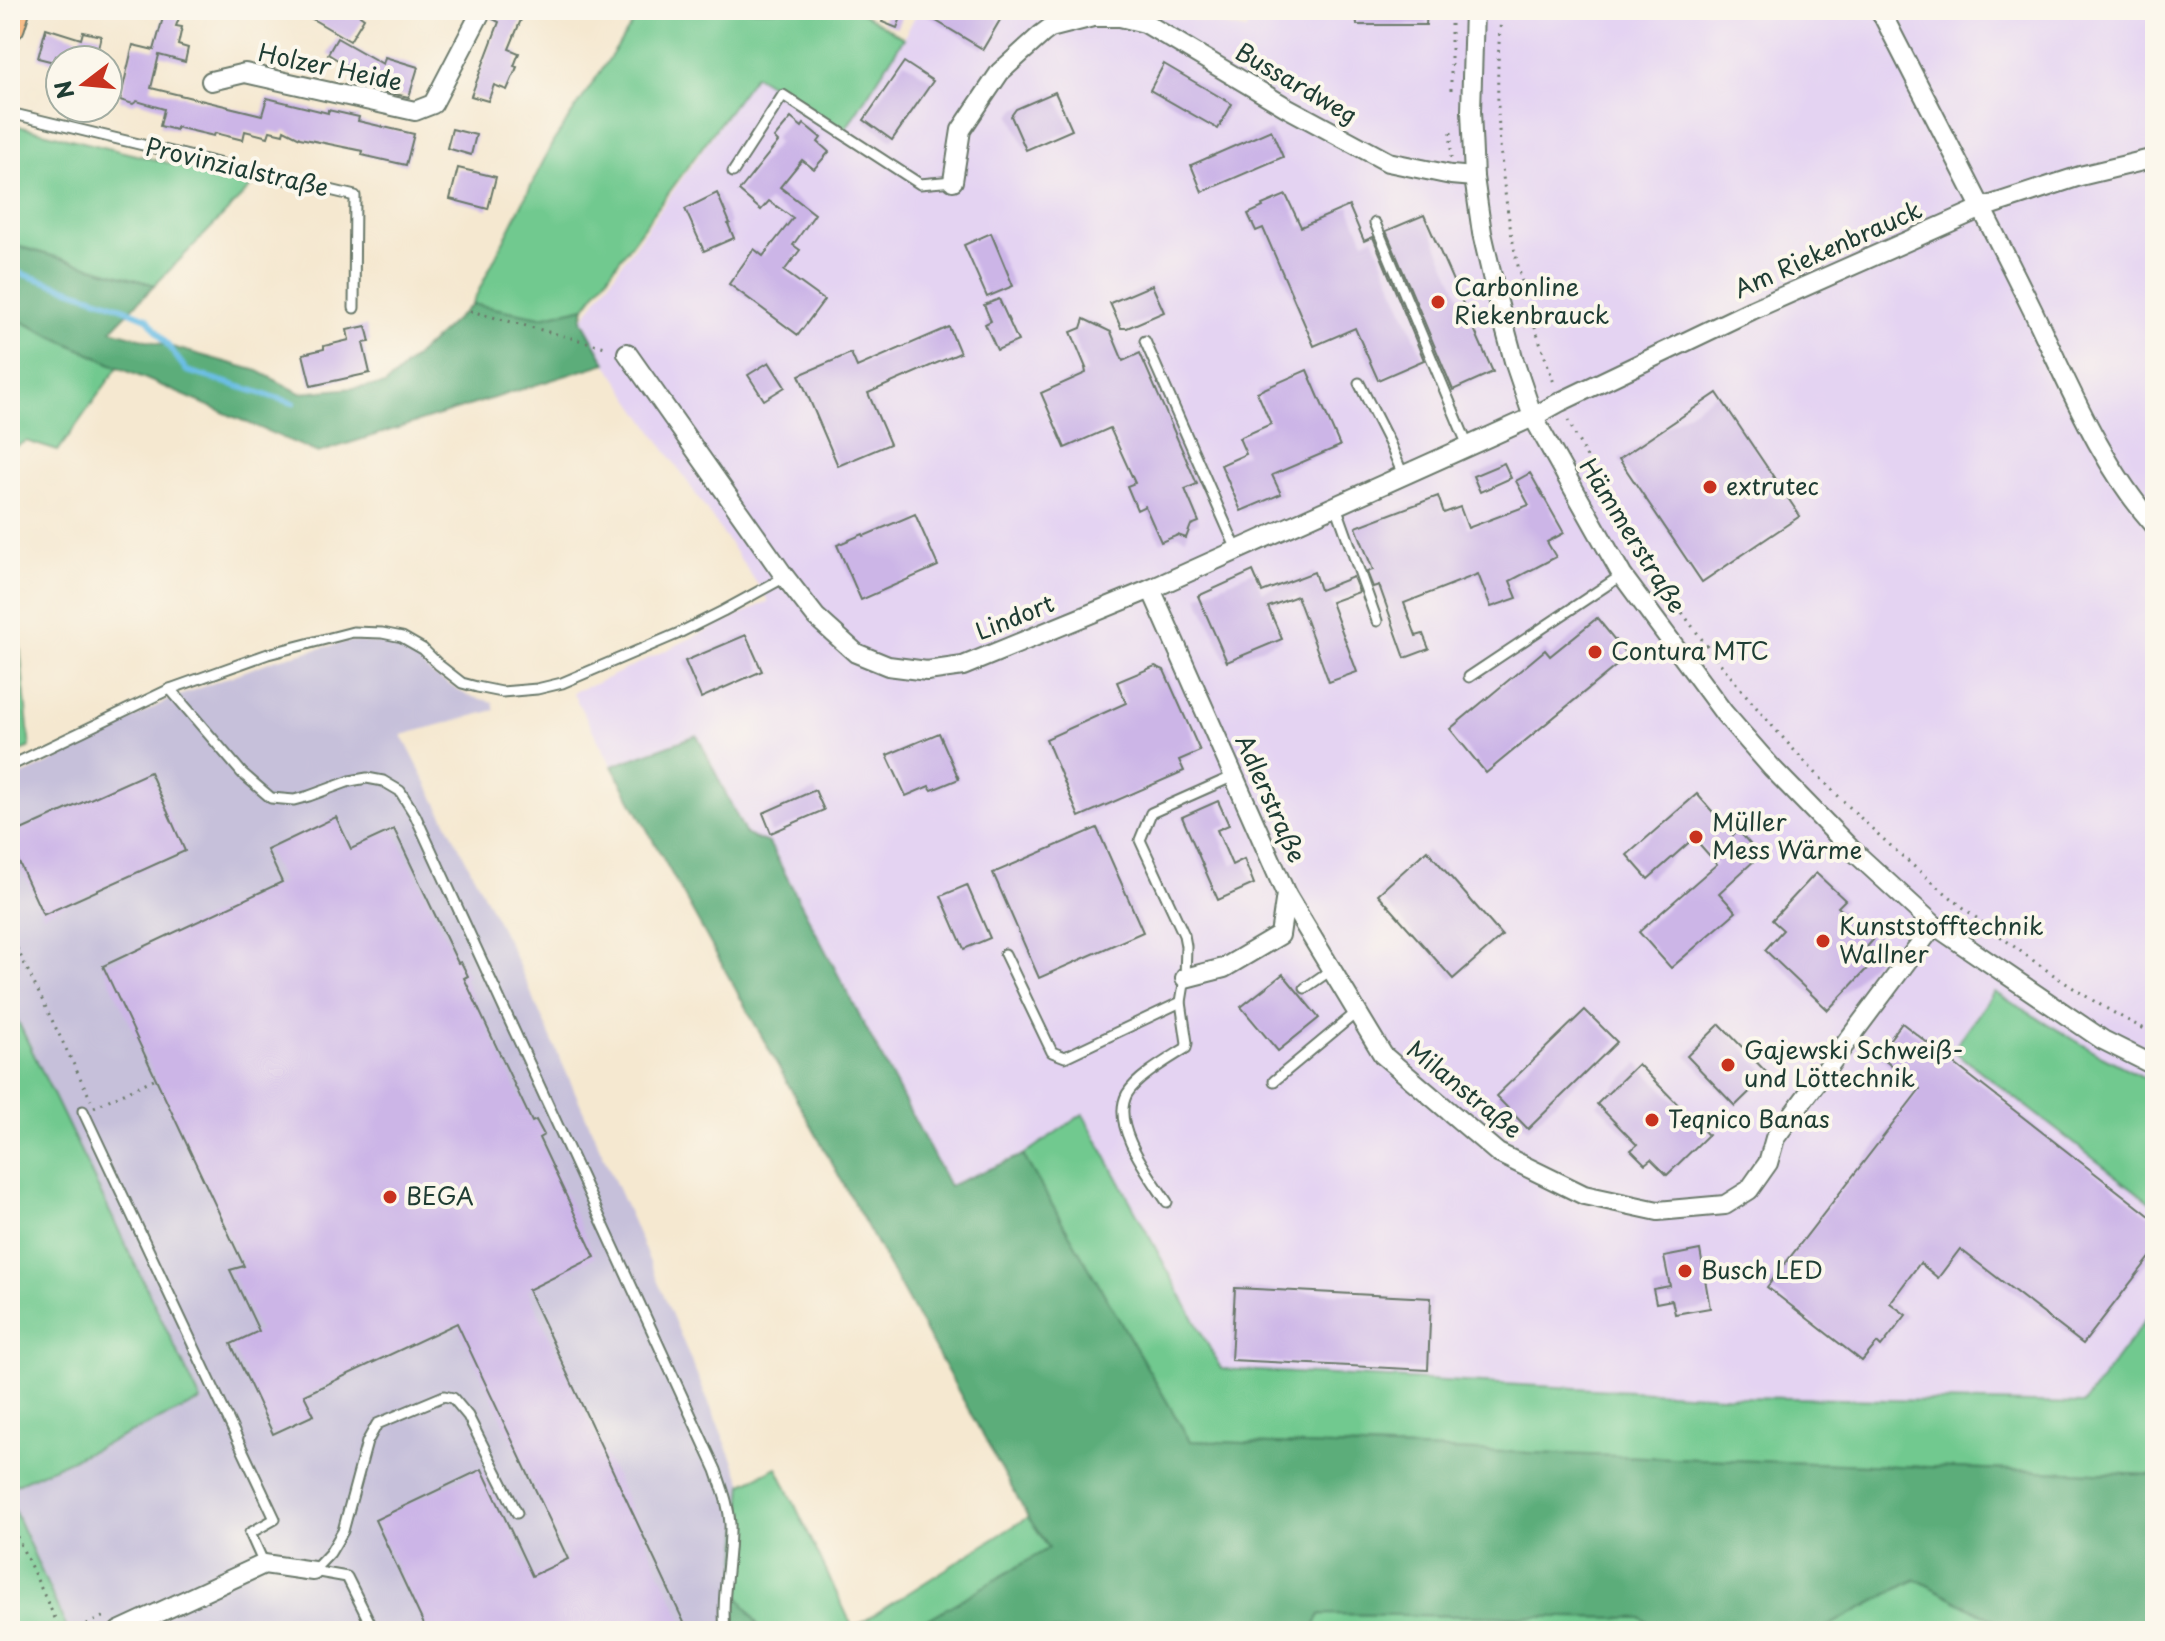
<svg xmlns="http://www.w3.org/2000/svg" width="2165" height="1641" viewBox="0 0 2165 1641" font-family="'Playpen Sans',sans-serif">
  <rect width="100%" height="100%" fill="#fbf7ec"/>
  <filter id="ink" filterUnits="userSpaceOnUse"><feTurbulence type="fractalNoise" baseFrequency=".0125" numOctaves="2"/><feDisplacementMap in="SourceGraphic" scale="16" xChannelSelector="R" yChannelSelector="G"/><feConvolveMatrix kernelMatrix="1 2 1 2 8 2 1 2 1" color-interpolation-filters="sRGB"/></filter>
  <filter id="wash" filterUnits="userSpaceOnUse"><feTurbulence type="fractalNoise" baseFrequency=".006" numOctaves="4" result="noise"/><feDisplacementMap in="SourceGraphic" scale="32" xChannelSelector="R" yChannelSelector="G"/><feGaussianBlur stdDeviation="1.8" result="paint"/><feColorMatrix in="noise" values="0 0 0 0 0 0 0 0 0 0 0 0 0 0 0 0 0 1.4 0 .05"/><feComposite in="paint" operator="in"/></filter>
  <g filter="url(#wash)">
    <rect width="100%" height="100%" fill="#f5e8d0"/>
    <path fill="#e4d3f2" d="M918,10H1144L1247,30L1248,10H2155V1307L2083,1404L1742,1397L1220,1369L1083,1115L1023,1155L949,1186L769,843L746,835L697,735L612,766L572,692L595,684L769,601L606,363L582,320L756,74L845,130L904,38Z"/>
    <path fill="#c6c0da" d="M350,641L393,644L413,656L433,675L468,696L493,702L495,710L402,735L511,948L632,1220L743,1484L735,1591L734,1631H68L10,1501V780L45,765L168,700L277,659Z"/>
    <g fill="#71c98f" stroke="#488362" stroke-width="2">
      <path d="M642,10H856L904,38L845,130L755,75L585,307L541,317L472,304L553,142Z"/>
      <path d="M10,124L254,184L155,285L10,244Z"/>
      <path d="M10,316L118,367L58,451L26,441L10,450Z"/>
      <path d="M10,548L30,747L10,755Z"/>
      <path d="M1994,992L2102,1056L2155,1083V1206L1953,1050Z"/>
      <path d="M10,1005L201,1401L15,1485L10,1474Z"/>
      <path d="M1083,1114L1221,1369L1742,1397L2083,1404L2155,1307V1475L1190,1441L1023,1155Z"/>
      <path d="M777,1467L853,1628L1028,1517L1049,1549L908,1631H762L735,1591L743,1484Z"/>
      <path d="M10,1501L68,1631H10Z"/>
      <path d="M1916,1579L2014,1631H1819Z"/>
      <path d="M1320,1614L1642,1618L1659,1631H1312Z"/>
    </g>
    <g fill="#5cad7a" stroke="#3e7557" stroke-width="2">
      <path d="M10,244L155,285L111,330L258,371L300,393L385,385L472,304L541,317L585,307L582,320L606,363L318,453L118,367L10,316Z"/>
      <path d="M697,735L746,835L769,843L949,1186L1023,1155L1190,1441L2155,1475V1631H2014L1916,1579L1819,1631H1659L1642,1618L1320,1614L1312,1631H1009L1008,1628L1002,1631H908L1049,1548L1028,1517L612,766Z"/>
      <path d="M735,1591L762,1631H734Z"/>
    </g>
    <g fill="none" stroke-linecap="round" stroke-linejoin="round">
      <path stroke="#69bde5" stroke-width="6" d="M10,270L108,302L147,318L187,371L293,403"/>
    </g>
    <g id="blocks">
      <g fill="#ccb5e7">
        <path d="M297,10H353L364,18L350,41Z"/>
        <path d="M494,10H525L509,49L519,53L514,66L517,67L507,90L494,85L488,101L471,96L499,22L491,18Z"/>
        <path d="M887,10H904L897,28L882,22Z"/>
        <path d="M918,10H984L1000,20L983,49Z"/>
        <path d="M1356,10H1427L1426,25H1357Z"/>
        <path d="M164,14L179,18L176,26L182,27L178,45L188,48L185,62L159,55L151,88L262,115L267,98L328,113V110L359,117L358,121L414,134L406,165L362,155L363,151L300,138L284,130L283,134L270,131L268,137L245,131L243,140L215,133L214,136L176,127V130L160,126L164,109L137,101L133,104L120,100L133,45L154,50Z"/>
        <path d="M46,28L81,39L83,32L101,36L97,52L78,48L75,60L56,56L54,62L38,58Z"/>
        <path d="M337,38L383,64L385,57L418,67L409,97L375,90L377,84L328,54Z"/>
        <path d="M904,62L933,81L892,140L864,120Z"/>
        <path d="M1164,64L1232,104L1218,129L1150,90Z"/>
        <path d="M1055,92L1072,130L1026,150L1011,116L1016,109Z"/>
        <path d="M791,118L802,127L804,124L821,138L818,142L829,152L814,169L802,160L780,187L815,214L793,245L800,250L784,271L824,300L798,335L729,284L754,249L763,256L793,218L769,201L761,210L739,191L778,142L774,138Z"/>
        <path d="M452,129L476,135L471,155L447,148Z"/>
        <path d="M1271,130L1283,157L1202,192L1191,165Z"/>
        <path d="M458,168L496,177L488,209L450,199Z"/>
        <path d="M717,193L730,223L728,224L734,238L704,251L685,209Z"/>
        <path d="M1286,195L1301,227L1349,206L1364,241L1373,237L1424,360L1378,380L1355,328L1314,346L1263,228L1256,231L1248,214L1263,207L1262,205Z"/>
        <path d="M1424,215L1493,372L1453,390L1386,231Z"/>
        <path d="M991,233L1013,286L987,297L964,245Z"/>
        <path d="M1152,285L1164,312L1127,328H1121L1110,303Z"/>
        <path d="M999,299L1018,341L997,350L985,324L991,321L984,305Z"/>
        <path d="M1084,319L1111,332L1123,361L1140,353L1197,484L1185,489L1199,522L1191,525L1186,538L1178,535L1161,542L1145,506L1137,510L1127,486L1135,483L1110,428L1065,448L1041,393L1086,373L1085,368H1086L1071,332L1081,328Z"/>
        <path d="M366,326L370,342L363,343L370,373L311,386L303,354L324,349V346L349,340L347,330Z"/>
        <path d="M949,327L960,353L868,393L890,444L838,466L799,375L851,353L857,367Z"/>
        <path d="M769,362L785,387L764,400L748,375Z"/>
        <path d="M1307,370L1340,446L1272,475L1281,494L1241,511L1221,465L1246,454L1239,438L1271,424L1257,392Z"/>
        <path d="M1717,393L1800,516L1702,582L1619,459Z"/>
        <path d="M1504,463L1511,478L1480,492L1473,476Z"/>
        <path d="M1530,473L1564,533L1547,542L1556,557L1510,581L1517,598L1491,607L1478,574L1404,603L1416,636L1423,634L1429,649L1405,658L1379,585L1373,587L1367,572L1373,570L1356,527L1438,496L1444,513L1460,507L1468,528L1529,505L1516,481Z"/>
        <path d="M915,514L938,566L861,600L837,545L863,534L864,536Z"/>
        <path d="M1253,571L1262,592L1314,572L1320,590L1353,577L1359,592L1331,602L1357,672L1329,682L1297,596L1268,607L1282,639L1227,662L1198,596Z"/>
        <path d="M1597,618L1628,656L1486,773L1450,729L1545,650L1550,656Z"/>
        <path d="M746,635L762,671L701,698L685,661Z"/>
        <path d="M1155,666L1164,670L1200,751L1179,760L1184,771L1079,817L1046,739L1126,703L1117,682Z"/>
        <path d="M939,733L959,779L932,790L929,786L906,796L887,755Z"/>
        <path d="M150,772L185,851L43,915L10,843V835Z"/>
        <path d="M815,790L824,810L771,833L763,813Z"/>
        <path d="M1697,794L1733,835L1738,830L1750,844L1745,849L1755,860L1719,893L1736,912L1671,968L1639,932L1717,864L1694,838L1648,879L1627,855Z"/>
        <path d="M1218,801L1229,825L1217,830L1232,865L1244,859L1254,884L1218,900L1182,817Z"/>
        <path d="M336,817L351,849L394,829L458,963L461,962L468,976L464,978L532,1122L536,1120L544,1135L539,1138L595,1257L528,1290L688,1631H427L375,1520L482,1469L532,1576L568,1559L457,1323L304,1395L314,1415L273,1434L231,1344L259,1331L230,1270L244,1266L103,966L282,882L267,850Z"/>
        <path d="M1097,828L1143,932L1039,978L993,873Z"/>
        <path d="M1427,850L1502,936L1453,979L1378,894Z"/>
        <path d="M1816,873L1845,900L1838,907L1873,940L1866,948L1877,958L1828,1010L1765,950L1783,930L1772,920Z"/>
        <path d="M967,885L990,938L964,949L941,896Z"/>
        <path d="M1283,974L1319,1018L1278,1051L1241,1007Z"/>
        <path d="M1585,1010L1617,1042L1528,1129L1496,1096Z"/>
        <path d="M1902,1023L2155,1220V1251L2083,1344L1960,1249L1938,1278L1920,1263L1890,1303L1906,1315L1881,1347L1877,1343L1862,1361L1767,1287L1920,1089L1878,1055Z"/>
        <path d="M1720,1024L1768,1074L1735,1106L1687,1056Z"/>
        <path d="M1638,1064L1708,1135L1667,1175L1651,1159L1645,1164L1631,1150L1637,1145L1597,1104Z"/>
        <path d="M1700,1250L1710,1308L1675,1314L1672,1300L1656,1303L1653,1289L1670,1286L1664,1257Z"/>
        <path d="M1235,1288L1431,1298L1428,1370L1231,1360Z"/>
      </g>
    </g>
  </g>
  <g filter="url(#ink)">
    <use href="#blocks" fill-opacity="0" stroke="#6a796b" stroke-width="2"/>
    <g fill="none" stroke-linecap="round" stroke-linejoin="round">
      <defs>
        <g id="service">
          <path d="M10,113L355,196L354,308"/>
          <path d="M733,172L783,95L920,184L953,181"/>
          <path d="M1375,223L1468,446"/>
          <path d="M1145,341L1237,550"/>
          <path d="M1359,383L1390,444L1403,475"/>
          <path d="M1336,506L1377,621"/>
          <path d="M1469,677L1622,575"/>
          <path d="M170,689L242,773L271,798L294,800L309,796L350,781L367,778L383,781L400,791L415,815L716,1470C722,1488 729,1505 730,1524C731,1560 721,1595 725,1631"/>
          <path d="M10,766L170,689L268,654L353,632L382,633L402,637L423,649L439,665L462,683L477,687L502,692L537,689L562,683L677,634L723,611L785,577"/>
          <path d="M1005,954L1052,1052L1065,1057L1181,1002"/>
          <path d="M1305,988L1331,970"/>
          <path d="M1274,1081L1357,1012"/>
          <path d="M83,1111L275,1519L250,1533L264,1564"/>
          <path d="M1167,1202C1150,1176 1110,1126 1127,1094C1137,1077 1169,1059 1186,1048L1187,1043L1181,1002L1185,978L1186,946L1184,935L1140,840L1151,813L1234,776"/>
          <path d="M313,1571L330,1553L343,1531L367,1442L377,1424L444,1396L453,1398L468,1416L517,1513"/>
          <path d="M313,1571L347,1577L374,1631"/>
        </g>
        <g id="minor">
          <path d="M1474,10L1471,111L1474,177L1482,233L1498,302L1514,361L1533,417L1622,575L1724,713L1772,768L1850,848L1934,925L2103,1040L2155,1066"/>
          <path d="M1880,10C1931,110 1983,209 2032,309C2068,383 2100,464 2155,526"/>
          <path d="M211,81L245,73L415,111L433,104L482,10"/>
          <path d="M953,181L961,130L1000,72L1042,34L1050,28L1093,17H1120L1145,23L1286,107L1388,162L1451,175L1474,177"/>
          <path d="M627,353L785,577L816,617L856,653L888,666L927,671L963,666L1151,589L1533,417L1560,402L1752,310L1982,208L2080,176L2155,158"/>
          <path d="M1151,589L1286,894L1280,935L1224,968L1185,978"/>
          <path d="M1286,894L1383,1055L1498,1153L1584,1195L1658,1211L1725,1205L1749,1190L1768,1163L1775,1138L1934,925"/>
          <path d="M119,1631L264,1564L313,1571"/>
        </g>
        <path id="primary" d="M10,26L15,10"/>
      </defs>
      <use href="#service" stroke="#6a796b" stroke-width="13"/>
      <use href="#minor" stroke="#6a796b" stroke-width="22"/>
      <use href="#primary" stroke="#6a796b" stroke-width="32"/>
      <g stroke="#6a796b" stroke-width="3" stroke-dasharray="2 6" stroke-linecap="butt">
        <path d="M1502,10C1493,85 1499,169 1513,242C1522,290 1538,337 1554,383"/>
        <path d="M1451,90V10"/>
        <path d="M1451,158V126"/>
        <path d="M470,311L609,348"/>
        <path d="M1568,420C1664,619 1812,792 1987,926C2039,966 2095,1006 2155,1034"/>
        <path d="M10,934L91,1100"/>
        <path d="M94,1107L156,1078"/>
        <path d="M10,1522L61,1631"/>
        <path d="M72,1631L107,1615"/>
      </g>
      <use href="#service" stroke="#fff" stroke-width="9"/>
      <use href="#minor" stroke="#fff" stroke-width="18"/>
      <use href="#primary" stroke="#f7bd88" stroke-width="28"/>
    </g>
  </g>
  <g fill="#c8321e" stroke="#fbf7ec" stroke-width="3">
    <circle cx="1438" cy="302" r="8"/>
    <circle cx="1710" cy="487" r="8"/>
    <circle cx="1595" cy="652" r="8"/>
    <circle cx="1696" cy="837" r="8"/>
    <circle cx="1823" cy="941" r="8"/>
    <circle cx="1728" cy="1065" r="8"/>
    <circle cx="1652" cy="1120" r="8"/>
    <circle cx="390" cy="1197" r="8"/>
    <circle cx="1685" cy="1271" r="8"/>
  </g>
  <g text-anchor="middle" stroke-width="8" stroke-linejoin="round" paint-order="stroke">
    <g font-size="24" fill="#1f3d34" stroke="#fbf7ec">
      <text transform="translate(330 68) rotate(12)" y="8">Holzer Heide</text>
      <text transform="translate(1296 84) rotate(30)" y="8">Bussardweg</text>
      <text transform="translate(237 168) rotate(13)" y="8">Provinzialstraße</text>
      <text transform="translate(1828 250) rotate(-24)" y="8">Am Riekenbrauck</text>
      <text transform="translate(1632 536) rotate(58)" y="8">Hämmerstraße</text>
      <text transform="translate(1015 618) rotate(-22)" y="8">Lindort</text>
      <text transform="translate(1270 799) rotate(66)" y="8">Adlerstraße</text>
      <text transform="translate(1464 1090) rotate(39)" y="8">Milanstraße</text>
    </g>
    <g font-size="24" fill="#1f3d34" stroke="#fbf7ec" text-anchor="start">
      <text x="1454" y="296">Carbonline<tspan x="1454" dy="28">Riekenbrauck</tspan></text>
      <text x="1726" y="495">extrutec</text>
      <text x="1611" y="660">Contura MTC</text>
      <text x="1712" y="831">Müller<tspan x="1712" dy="28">Mess Wärme</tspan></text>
      <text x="1839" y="935">Kunststofftechnik<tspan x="1839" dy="28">Wallner</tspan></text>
      <text x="1744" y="1059">Gajewski Schweiß-<tspan x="1744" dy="28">und Löttechnik</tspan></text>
      <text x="1668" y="1128">Teqnico Banas</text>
      <text x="406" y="1205">BEGA</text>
      <text x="1701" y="1279">Busch LED</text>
    </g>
  </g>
  <rect width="2165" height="1641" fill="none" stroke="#fbf7ec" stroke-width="40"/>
  <g transform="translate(84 84) rotate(254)"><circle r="38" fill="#fbf7ec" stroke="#a3ada2" stroke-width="2"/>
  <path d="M0-6L14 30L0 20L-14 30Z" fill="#c8321e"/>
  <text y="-12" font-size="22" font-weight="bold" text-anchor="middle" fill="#1f3d34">N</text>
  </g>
</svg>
